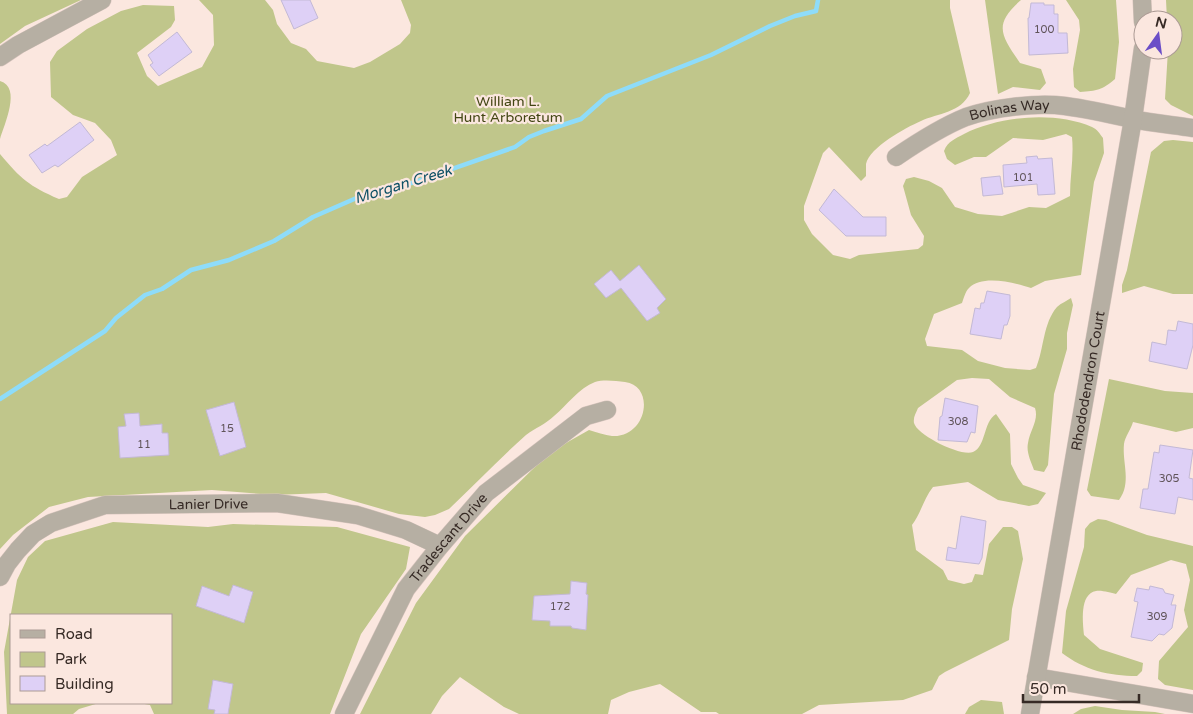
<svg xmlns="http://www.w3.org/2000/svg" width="1193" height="714" viewBox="0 0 1193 714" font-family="'Varela Round',sans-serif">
  <rect width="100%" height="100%" fill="#fbe7df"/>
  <g fill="#c0c68b">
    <path d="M0,0H81L25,26L0,44Z"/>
    <path d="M199,0H265L273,10L277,24L291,43L306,49L317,61L354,68L370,62L400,44L410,33L411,25L401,0H950V8L970,93C961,113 938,113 921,121C905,128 870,147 866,164C866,168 866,172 866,176L861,181L829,147L823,153L804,206V220L812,234L833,255L850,259L859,255L918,249L923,245L924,236L911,215L903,186L906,179L914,177L929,181L942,188L955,207L978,214L1002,216L1029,207L1046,208L1070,196C1070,176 1074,157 1072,137L1066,134L1043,140L1013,138L986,157H974L955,165L947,159L944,151C948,141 955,139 964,134C1000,116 1054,111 1092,127C1097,129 1100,134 1103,138L1104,153L1094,182L1081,275L1045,281L1031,288C1016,283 982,274 969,288C965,292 964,298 962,303L934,314L925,339L927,346L962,350L978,361L1005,368L1030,370L1036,368C1044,349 1043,323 1057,307C1061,303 1067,301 1071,298L1073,305L1067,333V349L1054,394L1048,465L1044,472L1034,470C1031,462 1026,452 1028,443C1030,430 1039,420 1035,408L1010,397L989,379L972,378L957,380L918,408C916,413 913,417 914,423C917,435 961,457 973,452C986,447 983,422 996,414L1010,434L1011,464L1018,478L1023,485L1046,493L1038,504L1029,506L998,500L968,482L933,487C924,498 921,513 912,525L916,550L943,570L948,580L964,584L972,582L975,574L983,575L989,544L1003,527H1012L1018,531L1023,559L1012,609L1009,640L945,672L939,676L932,690L903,700L819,705L802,714H719L716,712H701L660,684L629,692L611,700L608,714H519L504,707L460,677L442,696L431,714H360L416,603L465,536L550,452L589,430C596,432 605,435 612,436C647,438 656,386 625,382C616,381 604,379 595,382C579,388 567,405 554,416C546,424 535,428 526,435C499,459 474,485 449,509L435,515L425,517L399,514L326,493L273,495L212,490L88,497L49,507L13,535L0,549V154C21,179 29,186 59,199L67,197L82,177L117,155L111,140L95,123L73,115L51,97L50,62L57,51L87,29L121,11L143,5L174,6L175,20L171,27L137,53L147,76L158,86L202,67L214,45L213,15Z"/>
    <path d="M985,0H1021C992,25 1002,36 1020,63L1041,69L1046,83L1040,90L1013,87L998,94Z"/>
    <path d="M1066,0H1116L1119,42L1115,79C1102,90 1097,91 1080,92L1074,87L1073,69L1080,30L1079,20Z"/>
    <path d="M1166,0H1193V116L1171,105L1165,99L1168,50H1173V20H1167Z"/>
    <path d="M0,81C22,87 4,125 0,139Z"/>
    <path d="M1173,140L1193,142V294H1173L1144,286L1122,293V285L1127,270L1151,152L1164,141Z"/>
    <path d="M1109,379L1165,391L1193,393V428L1176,432L1133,422C1131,429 1125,437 1124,444C1122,463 1132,483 1119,500L1091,496L1087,490Z"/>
    <path d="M1098,519L1106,520L1147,535L1193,546V690L1165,685L1158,679L1159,661L1188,627L1184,610L1190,580L1186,564L1171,560L1131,575L1116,594C1111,593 1102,590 1096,591C1079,594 1083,623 1084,635L1100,649L1143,663L1142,671L1137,676C1109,676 1084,670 1062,653L1066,611L1084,547L1085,529L1090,523Z"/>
    <path d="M113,522L208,527L233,524L337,527L410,547L406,569L361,634L330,714H154L150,705L139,703H171V615H11V703H99L79,709L73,714H7L4,652L17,580L28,557L45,541Z"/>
    <path d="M981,700L1002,702L1004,714H965L969,707Z"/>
    <path d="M1095,706L1122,710L1155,712L1165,714H1073L1081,709Z"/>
  </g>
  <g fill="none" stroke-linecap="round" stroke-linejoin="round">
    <path stroke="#8edcfa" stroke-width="4.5" d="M0,399L105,331L116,318L145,295L162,289L191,270L229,260L274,241L313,217L368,193L406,185L515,147L529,137L544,131L581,119L607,96L711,55L770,26L795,16L816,11L818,0"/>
  </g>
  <g fill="#ded0f6" stroke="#c3b9d5">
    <path d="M281,0H310L318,18L294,29Z"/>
    <path d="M1031,3H1044V5H1054V14H1058V33H1067L1068,53L1029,55L1028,18H1029Z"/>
    <path d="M177,32L192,52L159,76L150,65L153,63L148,55Z"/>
    <path d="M80,122L94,140L58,167L55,165L42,173L29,155L45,144L47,146Z"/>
    <path d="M1037,156L1038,159L1052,158L1055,194L1038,195L1037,184L1004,187L1003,165L1027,163L1026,157Z"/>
    <path d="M1000,176L1003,194L983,196L981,178Z"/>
    <path d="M834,189L863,217H886V236H846L819,210Z"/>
    <path d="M639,265L666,299L657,308L660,313L647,321L621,288L606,298L594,284L611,270L620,281Z"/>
    <path d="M987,291L1010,295V316L1007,325H1004L1001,339L970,334L975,308L980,309L981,303H984Z"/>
    <path d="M1178,321L1193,324V345L1187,369L1149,361L1152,342L1166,345L1168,330L1176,331Z"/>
    <path d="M945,398L978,406L975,433L971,432L967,442L938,440L940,417L942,416Z"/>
    <path d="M234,402L246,447L220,456L206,410Z"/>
    <path d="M139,413L140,426L162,424V433H168L169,455L120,458L118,427L126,426L124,414Z"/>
    <path d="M1160,445L1193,450L1189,478L1193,479V500L1178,497L1175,514L1140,508L1143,489H1148L1154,452L1159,453Z"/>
    <path d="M961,516L986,521L982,558L979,564L946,560L948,547L956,549Z"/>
    <path d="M571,581L587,583L586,594L588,595L586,630L572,628L571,626H550V621L532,620L534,596L570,594Z"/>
    <path d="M233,585L253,592L244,623L196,606L202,586L229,596Z"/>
    <path d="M1150,586L1163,589L1165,593L1174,595L1171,605H1176L1172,628L1164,635L1159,634L1152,641L1131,637L1138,602L1134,601L1137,588L1149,590Z"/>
    <path d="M213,680L233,684L228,714H214L215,710L208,709Z"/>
  </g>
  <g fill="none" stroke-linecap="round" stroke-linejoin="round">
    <defs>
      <g id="minor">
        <path d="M1142,0L1143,22"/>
        <path d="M0,57L18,45L102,0"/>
        <path id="s1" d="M896,157C918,142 941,127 966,117C992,108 1037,102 1065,106C1087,109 1110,114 1132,119C1152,123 1173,125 1193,128"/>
        <path id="s2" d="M0,577L7,564L18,550L33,534L51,523L105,505L277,503L357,515L406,530L440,546"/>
        <path d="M1036,677L1193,704"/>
        <path id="s3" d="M344,714L406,589L440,546L486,493L586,416L607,410"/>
        <path id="s4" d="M1030,714L1133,119L1143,48"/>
      </g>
    </defs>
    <use href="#minor" stroke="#d8c5be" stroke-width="19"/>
    <use href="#minor" stroke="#b6afa3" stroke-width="18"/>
  </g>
  <g text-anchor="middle" stroke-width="4.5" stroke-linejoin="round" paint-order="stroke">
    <g font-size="11" fill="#605459">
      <text x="1044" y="33">100</text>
      <text x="1023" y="181">101</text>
      <text x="958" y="425">308</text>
      <text x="227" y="432">15</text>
      <text x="144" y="448">11</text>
      <text x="1169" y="482">305</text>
      <text x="560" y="610">172</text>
      <text x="1157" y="620">309</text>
    </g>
    <g font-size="14" fill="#434614" stroke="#fbe7df">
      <text x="508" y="106">William L.<tspan x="508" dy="16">Hunt Arboretum</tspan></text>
    </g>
    <g font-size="14" fill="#362a25" stroke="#fbe7df">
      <text dy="5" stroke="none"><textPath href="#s1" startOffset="125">Bolinas Way</textPath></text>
      <text dy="5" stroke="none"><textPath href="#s4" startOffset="338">Rhododendron Court</textPath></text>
      <text dy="5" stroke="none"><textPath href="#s2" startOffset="236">Lanier Drive</textPath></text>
      <text dy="5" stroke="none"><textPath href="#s3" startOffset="206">Tradescant Drive</textPath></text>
    </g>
    <g font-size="15" font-style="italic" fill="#0d5065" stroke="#fbe7df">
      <text transform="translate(403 184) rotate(-17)" y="5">Morgan Creek</text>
    </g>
  </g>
  <rect x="10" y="614" width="162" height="90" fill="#fbe7df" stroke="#ac9b95"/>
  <rect x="20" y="630" width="25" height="8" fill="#b6afa3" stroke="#ac9b95"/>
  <text x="55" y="639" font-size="15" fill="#362a25">Road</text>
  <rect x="20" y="652" width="25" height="15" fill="#c0c68b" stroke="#ac9b95"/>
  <text x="55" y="664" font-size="15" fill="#362a25">Park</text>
  <rect x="20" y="676" width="25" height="15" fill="#ded0f6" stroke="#ac9b95"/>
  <text x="55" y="689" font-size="15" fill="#362a25">Building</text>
  <g transform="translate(1158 35) rotate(14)"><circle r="24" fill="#fbe7df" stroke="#ac9b95"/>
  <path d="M0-4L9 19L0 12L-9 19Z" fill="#6b4ec7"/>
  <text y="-8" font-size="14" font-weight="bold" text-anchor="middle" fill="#362a25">N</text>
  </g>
  <path d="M1023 694v8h116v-8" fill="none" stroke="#362a25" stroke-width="2.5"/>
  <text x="1030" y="694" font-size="15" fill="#362a25" stroke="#fbe7df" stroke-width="4" paint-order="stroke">50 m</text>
</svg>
